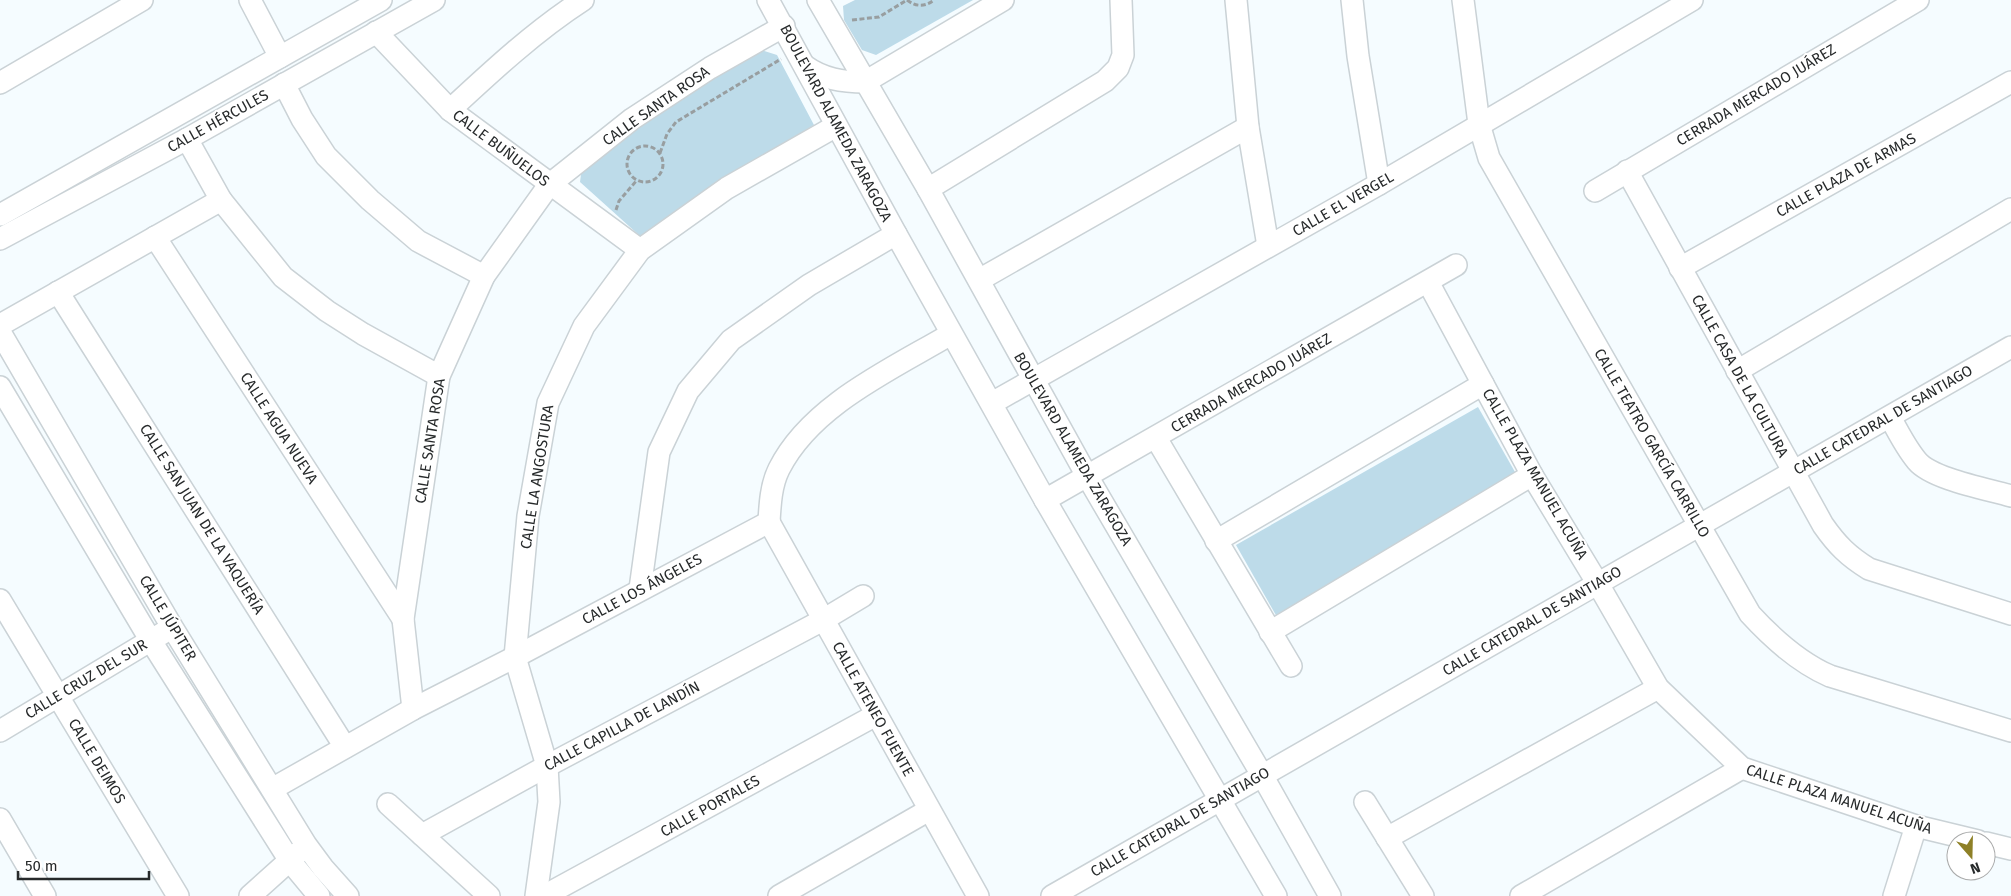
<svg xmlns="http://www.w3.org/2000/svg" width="2011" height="896" viewBox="0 0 2011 896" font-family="'Fira Sans',sans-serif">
  <rect width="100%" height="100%" fill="#f5fcff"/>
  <g fill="#bddbe9">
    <path d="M855,0H973L876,55L862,50L844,20L843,6Z"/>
    <path d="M761,50L777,55L814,125L688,202L640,236L580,182L582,167L597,150Z"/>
    <path d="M1478,407L1519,479L1277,617L1236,545Z"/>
  </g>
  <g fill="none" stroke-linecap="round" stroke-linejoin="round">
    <defs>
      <g id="minor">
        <path d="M250,0L280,57"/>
        <path d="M768,0L896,234L1045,500L1276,896"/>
        <path d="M818,0L928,189L1087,476L1262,775L1330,896"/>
        <path d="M1236,0L1248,127L1268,246"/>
        <path d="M1352,0L1358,56L1379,184"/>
        <path d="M1463,0L1479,124L1489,158L1750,614C1772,638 1800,663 1830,676L2011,731"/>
        <path d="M376,32L450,110L640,250"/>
        <path d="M805,66C823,79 842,82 865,82L1003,0"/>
        <path d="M0,83L142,0"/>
        <path d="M284,84L302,119L326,156L370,200L418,241L484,276"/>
        <path d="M450,110C492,71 535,31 583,0"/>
        <path d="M187,139L221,200L283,277L327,311L363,334L439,376"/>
        <path d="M1627,171L1823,525C1837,545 1848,556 1869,569L2011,614"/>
        <path d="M928,189L1105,81L1118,68L1123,55L1121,0"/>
        <path d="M1595,191L1918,0"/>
        <path d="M0,215L381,0"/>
        <path d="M155,237L403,619"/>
        <path d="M0,239L187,139L434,0"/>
        <path d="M1680,268L2011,82"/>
        <path d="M979,280L1248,127"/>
        <path d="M1428,282L1532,475L1598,584L1658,688L1742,768L1916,826L1978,841"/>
        <path d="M58,292L345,747"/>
        <path d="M0,325L221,200"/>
        <path d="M0,332L172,627L306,845L323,868L348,896"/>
        <path d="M1737,371L2011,209"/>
        <path d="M0,387L151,641L290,861L319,896"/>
        <path d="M992,403L1379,184L1692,0"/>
        <path d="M1890,417C1898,432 1906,448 1917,461C1932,479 1987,489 2011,496"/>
        <path d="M1156,438L1291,666"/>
        <path d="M1045,500L1456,265"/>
        <path d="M769,522L978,896"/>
        <path d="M769,522C770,504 771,485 779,469C811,405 892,369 951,334"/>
        <path d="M1216,541L1483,384"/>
        <path d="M640,589L659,452L688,391L731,340L809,285L896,234"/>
        <path d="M0,600L178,896"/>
        <path d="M1270,632L1532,475"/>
        <path d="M413,709L403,619L439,376L484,276L549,185L632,119L710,68L784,26"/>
        <path d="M0,731L163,633"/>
        <path d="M272,789L413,709L515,657L769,522"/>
        <path d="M1365,802L1423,896"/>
        <path d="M388,804L489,896"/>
        <path d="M0,819L45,896"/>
        <path d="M422,835L547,766L823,620L863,596"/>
        <path d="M1387,838L1658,688"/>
        <path d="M1986,843L2011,849"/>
        <path d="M250,896L299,852"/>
        <path d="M536,896L549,802L547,766L515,657L528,516L548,403L584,326L640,250L727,188L836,126"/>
        <path d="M544,896L876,715"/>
        <path d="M779,896L929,810"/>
        <path d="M1052,896L2011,347"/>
        <path d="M1521,896L1742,768"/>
        <path d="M1894,896L1916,826"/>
      </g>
    </defs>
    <use href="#minor" stroke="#cad2d6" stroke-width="24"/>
    <g stroke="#989ea0" stroke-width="3" stroke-dasharray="5 2.5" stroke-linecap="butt">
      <path d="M907,0C916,7 925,7 934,0"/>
      <path d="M852,20L879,17L907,0"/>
      <circle cx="645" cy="164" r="18"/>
      <path d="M660,153L667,134L676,122L781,59"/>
      <path d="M616,210L619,201L637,180"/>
    </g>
    <use href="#minor" stroke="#fff" stroke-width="21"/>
  </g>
  <g text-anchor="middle" stroke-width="4" stroke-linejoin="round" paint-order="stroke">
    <g font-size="15" fill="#272a2b" stroke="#fff">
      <text transform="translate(1756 95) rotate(-31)" y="5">CERRADA MERCADO JUÁREZ</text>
      <text transform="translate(656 106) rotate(-35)" y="5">CALLE SANTA ROSA</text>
      <text transform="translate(218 121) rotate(-29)" y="5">CALLE HÉRCULES</text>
      <text transform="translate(836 123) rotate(62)" y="5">BOULEVARD ALAMEDA ZARAGOZA</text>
      <text transform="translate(501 148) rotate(37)" y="5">CALLE BUÑUELOS</text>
      <text transform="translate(1846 175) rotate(-29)" y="5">CALLE PLAZA DE ARMAS</text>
      <text transform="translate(1343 204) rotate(-30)" y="5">CALLE EL VERGEL</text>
      <text transform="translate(1740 376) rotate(61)" y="5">CALLE CASA DE LA CULTURA</text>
      <text transform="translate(1251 383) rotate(-30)" y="5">CERRADA MERCADO JUÁREZ</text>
      <text transform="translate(1883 420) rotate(-30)" y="5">CALLE CATEDRAL DE SANTIAGO</text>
      <text transform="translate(279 428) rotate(57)" y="5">CALLE AGUA NUEVA</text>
      <text transform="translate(430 441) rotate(-81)" y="5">CALLE SANTA ROSA</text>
      <text transform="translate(1652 443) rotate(60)" y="5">CALLE TEATRO GARCÍA CARRILLO</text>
      <text transform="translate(1073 449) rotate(60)" y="5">BOULEVARD ALAMEDA ZARAGOZA</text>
      <text transform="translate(1535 474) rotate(60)" y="5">CALLE PLAZA MANUEL ACUÑA</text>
      <text transform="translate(537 477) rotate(-81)" y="5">CALLE LA ANGOSTURA</text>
      <text transform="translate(202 519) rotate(58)" y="5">CALLE SAN JUAN DE LA VAQUERÍA</text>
      <text transform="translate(642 589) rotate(-28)" y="5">CALLE LOS ÁNGELES</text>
      <text transform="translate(168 618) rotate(59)" y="5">CALLE JÚPITER</text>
      <text transform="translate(1532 621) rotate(-30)" y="5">CALLE CATEDRAL DE SANTIAGO</text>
      <text transform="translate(86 679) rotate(-31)" y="5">CALLE CRUZ DEL SUR</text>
      <text transform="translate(873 709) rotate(61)" y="5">CALLE ATENEO FUENTE</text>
      <text transform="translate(622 726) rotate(-28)" y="5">CALLE CAPILLA DE LANDÍN</text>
      <text transform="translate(97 761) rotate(59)" y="5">CALLE DEIMOS</text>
      <text transform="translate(1839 799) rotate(18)" y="5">CALLE PLAZA MANUEL ACUÑA</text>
      <text transform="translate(710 806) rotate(-29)" y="5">CALLE PORTALES</text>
      <text transform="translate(1180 822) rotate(-30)" y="5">CALLE CATEDRAL DE SANTIAGO</text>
    </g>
  </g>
  <g transform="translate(1971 856) rotate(160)"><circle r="24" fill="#ffffff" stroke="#a9aaaa"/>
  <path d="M0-4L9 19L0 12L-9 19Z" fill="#8e8027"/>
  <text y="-8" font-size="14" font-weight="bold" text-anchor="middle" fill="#272a2b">N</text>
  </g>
  <path d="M18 871v8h131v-8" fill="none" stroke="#272a2b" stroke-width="2.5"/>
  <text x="25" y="871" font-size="15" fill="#272a2b" stroke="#ffffff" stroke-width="4" paint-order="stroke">50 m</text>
</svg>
